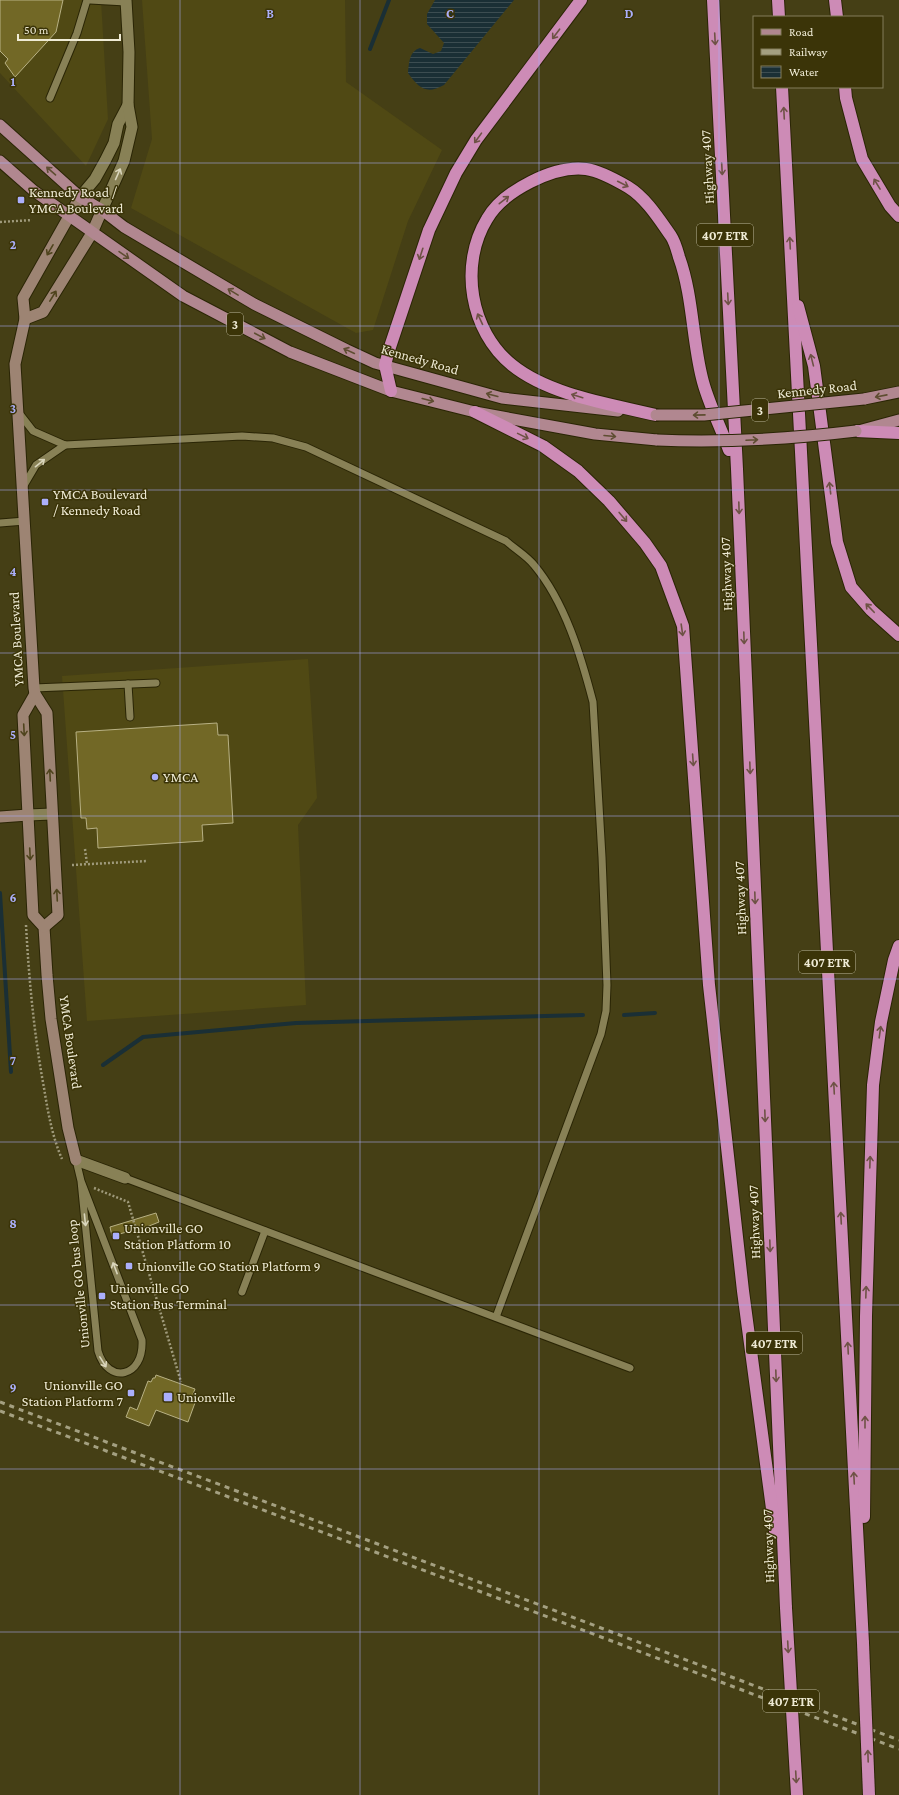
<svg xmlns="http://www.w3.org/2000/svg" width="899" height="1795" viewBox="0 0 899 1795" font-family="'Crimson Pro',serif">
  <defs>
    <pattern id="water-rules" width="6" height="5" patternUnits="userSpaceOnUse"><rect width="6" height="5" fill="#1a2f35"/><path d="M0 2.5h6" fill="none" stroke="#3c4d51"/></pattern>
  </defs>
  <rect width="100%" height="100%" fill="#453f15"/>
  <g fill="#504914">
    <path d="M0,0H101L108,119L86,166L0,73Z"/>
    <path d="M142,0H345L346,82L442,150L408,221L373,330L356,333L131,208L152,139Z"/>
    <path d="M308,659L317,798L298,825L306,1005L87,1021L62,676Z"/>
  </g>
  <path fill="url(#water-rules)" d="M435,0H514L444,85C426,95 419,88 408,73C409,64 409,51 420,48L433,54L441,51L444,43L427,24V14Z"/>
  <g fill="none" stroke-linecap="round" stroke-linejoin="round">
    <g stroke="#1a2f35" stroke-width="4">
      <path d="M370,49L389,0"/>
      <path d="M0,893L11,1072"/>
      <path d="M624,1015L655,1013"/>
      <path d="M103,1065L143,1037L296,1023L583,1015"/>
    </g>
  </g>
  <g fill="#726826" stroke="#b8b184">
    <path d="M0,0H63L56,32L15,77L5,63L8,59L0,51Z"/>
    <path d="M217,723L218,735H228L233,823L202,825L203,841L98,848L97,828L87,829L86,818H81L76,732Z"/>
    <path d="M156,1213L159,1222L149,1226L112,1236L110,1227Z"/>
    <path d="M156,1375L195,1389L193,1394L195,1395L194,1399L196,1400L188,1422L156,1410L149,1426L126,1417L130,1407L137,1410L148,1381L151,1382L153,1378H155Z"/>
  </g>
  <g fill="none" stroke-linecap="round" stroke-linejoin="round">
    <defs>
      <g id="service">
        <path d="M90,0L126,2"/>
        <path d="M50,98L77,33L87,0"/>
        <path d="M19,413L33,431L65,445L242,436L273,438L306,447L506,541C515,549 527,556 534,565C565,602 581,656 593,702L602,857L607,985L606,1011L601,1034L496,1317"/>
        <path d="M23,487L36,465L65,445"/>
        <path d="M0,523L25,521"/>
        <path d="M128,684L130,717"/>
        <path d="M34,688L156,683"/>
        <path d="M76,1160L81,1181L98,1351C108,1385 144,1378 142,1340L81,1181"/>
        <path d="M125,1178L630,1368"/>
        <path d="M242,1292L265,1231"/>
      </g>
      <g id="minor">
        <path d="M80,197L95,179L105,161L114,143L118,124L128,105"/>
        <path d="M102,210L124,161L132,127L128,105L129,52L126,0"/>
        <path d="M28,815L52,814"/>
      </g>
      <path id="tertiary" d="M76,1160L125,1178"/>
      <g id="secondary">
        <path d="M25,319L43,312L92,233L102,210"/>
        <path d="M35,694L23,715L33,915L44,927L47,975L51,1019L68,1128L76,1160"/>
        <path d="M0,817L28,815"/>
        <path d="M44,927L58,915L47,713L35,694L34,688L15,364L25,319L23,298L80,197"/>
      </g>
      <g id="primary">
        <path d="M0,125L80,197L102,210L124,227L254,304L347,350L375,363L502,398L618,411"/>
        <path d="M0,161L34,191L183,296L290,352L391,391L475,412L595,434L657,440"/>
        <path d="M864,399L899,392"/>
        <path d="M862,430L899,420"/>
      </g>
      <g id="motorway">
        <path d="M713,0L737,469L786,1608"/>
        <path d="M778,0L779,17"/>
        <path d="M835,0L837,17"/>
        <path d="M782,87L863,1643"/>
        <path d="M845,87L846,98L862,159L890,206L899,216"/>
        <path d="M798,306L814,366L837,542L851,587L871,610L899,635"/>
        <path d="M391,391L385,365L389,350L429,230L456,173L476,140L581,0"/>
        <path d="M475,412L543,446L578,471L609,501L645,543L661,566L683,626L709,985L743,1291L775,1531"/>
        <path d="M656,415C610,404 549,395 512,365C470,331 459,265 487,219C503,191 554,165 586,169C600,171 616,180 628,187C646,198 659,219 671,236C675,242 677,250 679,257C693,296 692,338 702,378C707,400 721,428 729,450"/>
        <path d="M856,431L899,433"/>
        <path d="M864,1517L866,1316L873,1085L881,1022L894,960L899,946"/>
      </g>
    </defs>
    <use href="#service" stroke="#2a2505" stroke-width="9"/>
    <use href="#minor" stroke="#2a2505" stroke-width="13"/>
    <use href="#tertiary" stroke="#2a2505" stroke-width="13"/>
    <use href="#secondary" stroke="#2a2505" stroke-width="13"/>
    <use href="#primary" stroke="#2a2505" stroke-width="13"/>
    <use href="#motorway" stroke="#2a2505" stroke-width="14"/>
    <g stroke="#9f9a7b" stroke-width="2.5" stroke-dasharray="2 2" stroke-linecap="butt">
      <path d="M0,222L32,220"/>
      <path d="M85,849L87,864"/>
      <path d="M72,865L147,861"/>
      <path d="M26,925C29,980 34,1034 44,1088C48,1112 52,1136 62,1159"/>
      <path d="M94,1188L128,1202L181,1382"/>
    </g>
    <use href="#service" stroke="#888156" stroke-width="7"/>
    <use href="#minor" stroke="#888156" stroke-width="11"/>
    <use href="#tertiary" stroke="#888156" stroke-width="11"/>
    <use href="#secondary" stroke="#9d8473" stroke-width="11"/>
    <use href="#primary" stroke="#b18790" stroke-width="11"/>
    <use href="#motorway" stroke="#cd8bb6" stroke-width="12"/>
    <g stroke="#a4a081" stroke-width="3" stroke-dasharray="5 5" stroke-linecap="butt">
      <path d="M0,1402L899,1740"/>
      <path d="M0,1411L899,1749"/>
    </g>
    <defs>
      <g id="primary-bridge">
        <path d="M656,415H704L864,399"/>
        <path d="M657,440C724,443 790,439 856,431"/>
      </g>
      <g id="motorway-bridge">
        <path d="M786,1608L797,1795"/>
        <path d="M863,1643L869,1795"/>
      </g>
    </defs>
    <use href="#primary-bridge" stroke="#2a2505" stroke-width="13" stroke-linecap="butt"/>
    <use href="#motorway-bridge" stroke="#2a2505" stroke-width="14" stroke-linecap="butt"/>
    <use href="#primary-bridge" stroke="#b18790" stroke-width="11"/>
    <use href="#motorway-bridge" stroke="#cd8bb6" stroke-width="12"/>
  </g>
  <defs><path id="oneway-shaft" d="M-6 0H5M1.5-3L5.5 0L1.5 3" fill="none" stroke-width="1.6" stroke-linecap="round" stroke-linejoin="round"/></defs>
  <g stroke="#6e5245">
    <use href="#oneway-shaft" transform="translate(556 34) rotate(127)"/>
    <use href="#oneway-shaft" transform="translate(715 39) rotate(87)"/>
    <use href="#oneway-shaft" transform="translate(784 113) rotate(-93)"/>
    <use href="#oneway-shaft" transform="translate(478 138) rotate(126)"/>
    <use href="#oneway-shaft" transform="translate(722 169) rotate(87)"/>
    <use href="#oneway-shaft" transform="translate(623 184) rotate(27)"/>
    <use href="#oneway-shaft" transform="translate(877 184) rotate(-121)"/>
    <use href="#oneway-shaft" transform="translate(504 200) rotate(-38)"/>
    <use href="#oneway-shaft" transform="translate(790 243) rotate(-93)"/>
    <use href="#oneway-shaft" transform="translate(421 254) rotate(108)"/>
    <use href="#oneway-shaft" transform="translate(728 299) rotate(87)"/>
    <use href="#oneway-shaft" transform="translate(480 319) rotate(-115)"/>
    <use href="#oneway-shaft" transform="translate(812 360) rotate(-104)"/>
    <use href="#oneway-shaft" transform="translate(577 396) rotate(-163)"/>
    <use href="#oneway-shaft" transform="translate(523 436) rotate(26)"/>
    <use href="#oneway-shaft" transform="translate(830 488) rotate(-97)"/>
    <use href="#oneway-shaft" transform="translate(739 508) rotate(88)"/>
    <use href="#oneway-shaft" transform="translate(623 517) rotate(50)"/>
    <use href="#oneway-shaft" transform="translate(870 608) rotate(-134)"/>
    <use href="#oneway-shaft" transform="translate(682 630) rotate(82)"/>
    <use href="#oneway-shaft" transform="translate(744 638) rotate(88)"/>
    <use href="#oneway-shaft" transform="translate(693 760) rotate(86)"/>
    <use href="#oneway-shaft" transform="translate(750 768) rotate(88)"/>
    <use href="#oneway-shaft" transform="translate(755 898) rotate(88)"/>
    <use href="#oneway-shaft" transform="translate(880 1032) rotate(-82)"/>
    <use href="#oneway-shaft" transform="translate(834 1088) rotate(-93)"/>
    <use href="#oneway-shaft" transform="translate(765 1116) rotate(88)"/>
    <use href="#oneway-shaft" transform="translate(870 1162) rotate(-88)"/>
    <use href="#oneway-shaft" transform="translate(841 1218) rotate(-93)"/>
    <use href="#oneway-shaft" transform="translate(770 1246) rotate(88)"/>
    <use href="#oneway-shaft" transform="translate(866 1292) rotate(-88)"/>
    <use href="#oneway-shaft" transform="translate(848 1348) rotate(-93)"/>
    <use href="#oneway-shaft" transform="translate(776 1376) rotate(88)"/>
    <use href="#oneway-shaft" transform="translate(865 1422) rotate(-90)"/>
    <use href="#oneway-shaft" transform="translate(854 1478) rotate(-93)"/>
    <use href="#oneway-shaft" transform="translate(788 1647) rotate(87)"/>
    <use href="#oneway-shaft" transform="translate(868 1756) rotate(-92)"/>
    <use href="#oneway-shaft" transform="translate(796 1777) rotate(87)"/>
  </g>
  <g stroke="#5e4d31">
    <use href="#oneway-shaft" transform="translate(51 171) rotate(-139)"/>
    <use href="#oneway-shaft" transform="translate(124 255) rotate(35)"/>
    <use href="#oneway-shaft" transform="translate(233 292) rotate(-149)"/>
    <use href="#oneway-shaft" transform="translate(260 336) rotate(28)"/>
    <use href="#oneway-shaft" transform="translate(349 351) rotate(-155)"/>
    <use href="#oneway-shaft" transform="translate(492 395) rotate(-165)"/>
    <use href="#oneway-shaft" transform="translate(881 396) rotate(169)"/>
    <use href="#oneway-shaft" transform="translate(428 400) rotate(14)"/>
    <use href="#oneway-shaft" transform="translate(699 415) rotate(179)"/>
    <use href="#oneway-shaft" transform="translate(610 436) rotate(5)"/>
    <use href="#oneway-shaft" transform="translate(752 440) rotate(-3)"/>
  </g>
  <g stroke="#dad6bc">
    <use href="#oneway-shaft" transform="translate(118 174) rotate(-66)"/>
    <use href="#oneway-shaft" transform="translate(40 463) rotate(-39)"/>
    <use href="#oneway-shaft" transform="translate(85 1220) rotate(84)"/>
    <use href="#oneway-shaft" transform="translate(115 1268) rotate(-111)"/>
    <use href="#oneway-shaft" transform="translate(103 1362) rotate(58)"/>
  </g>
  <g stroke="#4f441d">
    <use href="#oneway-shaft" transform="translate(50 250) rotate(120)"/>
    <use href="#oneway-shaft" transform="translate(53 296) rotate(-58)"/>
    <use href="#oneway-shaft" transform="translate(24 730) rotate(87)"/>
    <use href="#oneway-shaft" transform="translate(50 775) rotate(-93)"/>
    <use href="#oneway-shaft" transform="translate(30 854) rotate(87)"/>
    <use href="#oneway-shaft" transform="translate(57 895) rotate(-93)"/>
  </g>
  <path fill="none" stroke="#abaffb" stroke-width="1" stroke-opacity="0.55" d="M180,0V1795M360,0V1795M539,0V1795M719,0V1795M0,163H899M0,326H899M0,490H899M0,653H899M0,816H899M0,979H899M0,1142H899M0,1305H899M0,1469H899M0,1632H899"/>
  <g fill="#abaffb" stroke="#3b3408" stroke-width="1.5">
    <rect x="17" y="196" width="8" height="8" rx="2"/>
    <rect x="41" y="498" width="8" height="8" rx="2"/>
    <circle cx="155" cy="777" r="4"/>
    <rect x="112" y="1232" width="8" height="8" rx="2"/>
    <rect x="125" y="1262" width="8" height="8" rx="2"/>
    <rect x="98" y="1292" width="8" height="8" rx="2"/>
    <rect x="127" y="1389" width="8" height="8" rx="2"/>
    <rect x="163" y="1392" width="10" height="10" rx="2"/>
  </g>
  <g text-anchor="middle" stroke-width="3" stroke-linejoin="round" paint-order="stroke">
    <g fill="#3b3408" stroke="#b9b498" stroke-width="1">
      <rect x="697" y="224" width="56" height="22" rx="3"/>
      <rect x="227" y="313" width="16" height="22" rx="3"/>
      <rect x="752" y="399" width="16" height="22" rx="3"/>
      <rect x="799" y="951" width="56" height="22" rx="3"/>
      <rect x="746" y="1332" width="56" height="22" rx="3"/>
      <rect x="763" y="1690" width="56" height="22" rx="3"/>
    </g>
    <g font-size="13" font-weight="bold" fill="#efebd5">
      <text x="725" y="240">407 ETR</text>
      <text x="235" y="329">3</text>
      <text x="760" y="415">3</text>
      <text x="827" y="967">407 ETR</text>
      <text x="774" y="1348">407 ETR</text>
      <text x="791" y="1706">407 ETR</text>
    </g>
    <g font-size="14" fill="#efebd5" stroke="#3b3408">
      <text transform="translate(707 167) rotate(-93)" y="5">Highway 407</text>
      <text transform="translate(420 359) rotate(16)" y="5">Kennedy Road</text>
      <text transform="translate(817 389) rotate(-6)" y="5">Kennedy Road</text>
      <text transform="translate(726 574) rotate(-92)" y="5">Highway 407</text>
      <text transform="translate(16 639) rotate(-93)" y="5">YMCA Boulevard</text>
      <text transform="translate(740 898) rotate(-92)" y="5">Highway 407</text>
      <text transform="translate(71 1042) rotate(82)" y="5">YMCA Boulevard</text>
      <text transform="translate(754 1222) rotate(-92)" y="5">Highway 407</text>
      <text transform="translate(78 1284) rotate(-96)" y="5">Unionville GO bus loop</text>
      <text transform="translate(768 1546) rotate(-92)" y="5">Highway 407</text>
    </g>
    <g font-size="14" fill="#efebd5" stroke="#3b3408" text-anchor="start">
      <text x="29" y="197">Kennedy Road /<tspan x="29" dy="16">YMCA Boulevard</tspan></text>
      <text x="53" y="499">YMCA Boulevard<tspan x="53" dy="16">/ Kennedy Road</tspan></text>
      <text x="163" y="782">YMCA</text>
      <text x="124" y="1233">Unionville GO<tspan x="124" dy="16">Station Platform 10</tspan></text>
      <text x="137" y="1271">Unionville GO Station Platform 9</text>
      <text x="110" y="1293">Unionville GO<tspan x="110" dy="16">Station Bus Terminal</tspan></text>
      <text x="123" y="1390" text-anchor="end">Unionville GO<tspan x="123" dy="16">Station Platform 7</tspan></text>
      <text x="177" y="1402">Unionville</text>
    </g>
  </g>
  <g font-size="13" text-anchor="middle" font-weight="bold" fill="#abaffb" stroke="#3b3408" stroke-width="3" stroke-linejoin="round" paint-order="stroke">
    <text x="270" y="18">B</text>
    <text x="450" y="18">C</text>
    <text x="629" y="18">D</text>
    <text x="13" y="86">1</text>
    <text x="13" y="249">2</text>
    <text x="13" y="413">3</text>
    <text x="13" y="576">4</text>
    <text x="13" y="739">5</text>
    <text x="13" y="902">6</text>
    <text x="13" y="1065">7</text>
    <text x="13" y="1228">8</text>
    <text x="13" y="1392">9</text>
  </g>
  <rect x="753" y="16" width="130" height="72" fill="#3b3408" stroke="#837d5a"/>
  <rect x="761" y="29" width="20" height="6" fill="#b18790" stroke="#837d5a"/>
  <text x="789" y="36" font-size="12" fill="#efebd5">Road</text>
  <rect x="761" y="49" width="20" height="6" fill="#a4a081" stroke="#837d5a"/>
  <text x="789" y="56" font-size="12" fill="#efebd5">Railway</text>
  <rect x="761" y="66" width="20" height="12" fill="url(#water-rules)" stroke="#837d5a"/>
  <text x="789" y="76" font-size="12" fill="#efebd5">Water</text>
  <path d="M18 34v6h102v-6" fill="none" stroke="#efebd5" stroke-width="2"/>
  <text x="24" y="34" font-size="12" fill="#efebd5" stroke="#3b3408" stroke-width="3" paint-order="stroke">50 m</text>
</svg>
